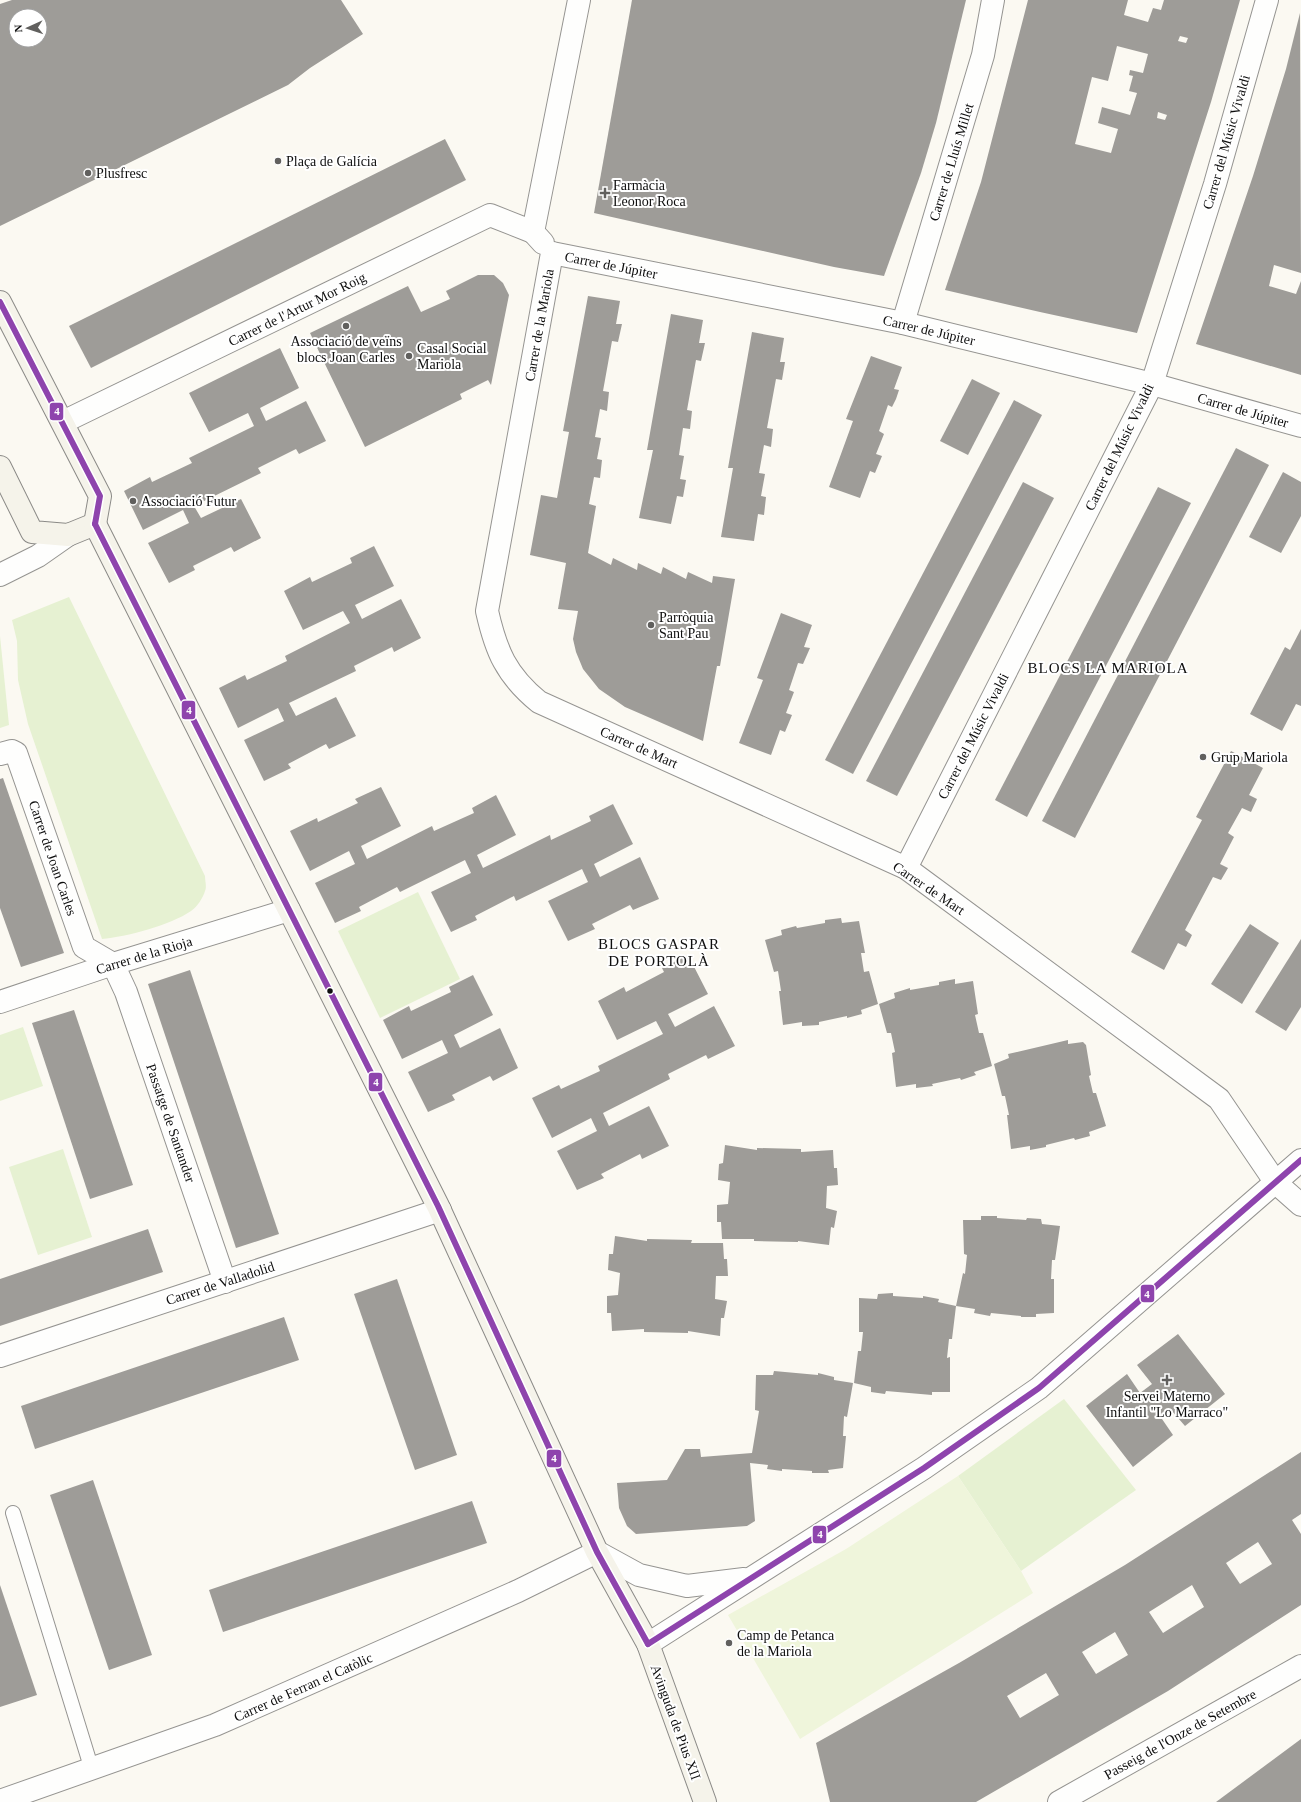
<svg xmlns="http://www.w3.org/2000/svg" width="1301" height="1802" viewBox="0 0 1301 1802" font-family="Georgia,serif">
  <rect width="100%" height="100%" fill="#fbf9f2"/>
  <g fill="#e6f1d2">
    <path d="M69,597L205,876C205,881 207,887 205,891C203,898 197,907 191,911C171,925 126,937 102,939L28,724L18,680L17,641L12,620Z"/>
    <path d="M0,636L9,725L0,728Z"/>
    <path d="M418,892L460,979L380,1018L338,931Z"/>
    <path d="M23,1027L43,1086L0,1101V1035Z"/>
    <path d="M63,1149L92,1237L38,1255L9,1167Z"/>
    <path d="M1064,1399L1136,1490L1021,1571L958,1476Z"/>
  </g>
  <path fill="#eff5db" d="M958,1476L1021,1571L1033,1593L800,1739L728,1615L846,1549Z"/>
  <g fill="#9e9c98" fill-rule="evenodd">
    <path d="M12,0H341L363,34L310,68L288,85L0,226V4ZM16,16H40V40H16Z"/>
    <path d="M632,0H966L936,123L921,173L884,276L834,267L594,213Z"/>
    <path d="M1028,0H1128L1124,15L1148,22L1153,8L1161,10L1164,0H1240L1211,102L1137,333L1040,312L945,290L981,182ZM1180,36L1188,38L1186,43L1178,41ZM1117,46L1148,54L1143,73L1130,70L1129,75L1133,76L1129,91L1137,93L1130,115L1102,107L1098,123L1118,129L1111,153L1075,144L1092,77L1108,81ZM1158,112L1167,115L1165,120L1157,118Z"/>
    <path d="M1300,13L1301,273L1274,265L1269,286L1296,294L1301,281V375L1196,344L1253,176L1286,69Z"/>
    <path d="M445,139L466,180L91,368L69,326Z"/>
    <path d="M478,275H494L503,283L509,295L491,385L488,380L460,394L462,399L365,447L310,333L408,286L421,312L450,299L446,291Z"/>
    <path d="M588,296L620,301L616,324H622L618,342L612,341L603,391L609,392L607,411L600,409L595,437L601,438L597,459L602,460L600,478L594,477L589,504L596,506L588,553L611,565L613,558L637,570L638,563L661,574L663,567L686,579L688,572L712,583L713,576L735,579L720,666H717L703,741L625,707L599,689L583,669L576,652L573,639L578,611L558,609L566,563L530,555L541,495L557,498L569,432L563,431Z"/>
    <path d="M671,314L703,320L699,343H705L701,361L696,360L687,410L692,411L690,429L683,428L679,455L684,456L680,479L686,480L683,497L677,496L671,524L639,518L653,450H647Z"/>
    <path d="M752,332L784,338L780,362H785L782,380L776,379L767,428L773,429L771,447L764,445L759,473L765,474L761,496L766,497L764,515L758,514L754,541L721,537L733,468H728Z"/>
    <path d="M280,348L299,388L260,408L266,421L306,401L326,441L299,454L296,449L258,468L261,473L194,506L201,518L241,499L261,538L234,552L231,547L193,566L195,570L169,583L148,543L189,523L183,510L143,530L124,491L150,477L152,482L192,463L189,458L254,426L248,413L209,432L189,393Z"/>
    <path d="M871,356L902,367L894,389L899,390L896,399L892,407L888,405L879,431L884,434L876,454L882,456L875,473L870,471L860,498L829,487L853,421L846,419Z"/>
    <path d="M972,379L1000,393L968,455L940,441Z"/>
    <path d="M1014,400L1042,415L853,774L825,760Z"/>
    <path d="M1236,448L1269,465L1075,838L1042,821Z"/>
    <path d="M1283,472L1301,482V516L1281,553L1249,537Z"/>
    <path d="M1023,482L1054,498L897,796L866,781Z"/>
    <path d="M1158,487L1191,503L1027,817L995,800Z"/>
    <path d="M374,546L394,586L355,605L362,619L401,599L421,638L394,652L392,647L354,666L356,671L289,703L296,716L336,697L356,736L329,749L326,744L288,764L291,768L264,781L244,740L284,721L278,708L238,728L219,688L245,675L247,680L287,661L285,656L350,623L343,611L303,630L284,591L310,577L312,582L352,563L350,558Z"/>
    <path d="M781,613L812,625L804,647L810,648L803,664L798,663L789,690L794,692L786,713L792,715L785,732L780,730L771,755L739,743L763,680L757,678Z"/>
    <path d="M1301,629V706L1296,704L1282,731L1250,714L1285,647L1290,650Z"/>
    <path d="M1231,751L1263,768L1249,795L1257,799L1251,812L1242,808L1228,833L1234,837L1220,864L1228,868L1221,880L1213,877L1185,930L1192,935L1186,947L1178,943L1164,970L1131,952L1202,820L1196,817Z"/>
    <path d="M3,778L64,953L21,967L0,908V779Z"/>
    <path d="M381,787L401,826L361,846L367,859L432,826L434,831L474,813L472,808L496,795L516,835L477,855L483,868L550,835L551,840L591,821L589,816L613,804L633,844L594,864L600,877L640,857L659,899L633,910L630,905L592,924L595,929L568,941L548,901L588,882L582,869L516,901L514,896L475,916L477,920L451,932L431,892L471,873L465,860L400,892L397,887L359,907L361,911L335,923L315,883L355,864L349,851L310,871L290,831L317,818L318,822L358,803L355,799Z"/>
    <path d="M841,918L842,923L859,921L865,953H861L864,972L869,971L878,1004L861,1010L862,1014L847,1018V1016L819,1022V1025L802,1026V1022L783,1025L779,991H781L778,971L774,972L765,940L782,935L781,930L796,926L797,928L825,923V920Z"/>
    <path d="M1250,924L1279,943L1242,1004L1211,984Z"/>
    <path d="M1301,939V1007L1286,1031L1255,1012Z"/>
    <path d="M688,955L708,994L668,1014L675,1027L714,1006L735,1046L708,1059L706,1055L668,1074L670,1079L603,1113L609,1126L649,1106L669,1146L642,1159L640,1154L601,1174L604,1178L577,1190L557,1151L597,1131L591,1118L552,1138L532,1098L559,1085L561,1089L600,1071L598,1066L663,1034L656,1021L617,1040L598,1001L624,987L626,992L664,972L662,968Z"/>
    <path d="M190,970L279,1234L236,1248L148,984Z"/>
    <path d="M473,975L493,1015L454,1035L460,1048L500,1028L518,1068L493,1081L490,1076L452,1095L455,1100L428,1112L408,1072L448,1053L442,1040L402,1059L383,1020L409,1006L411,1011L451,992L449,987Z"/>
    <path d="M955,979V984L973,981L978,1014L975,1015L979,1033H983L992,1066L974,1072L976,1075L961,1080L960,1078L932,1084L933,1086L916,1088V1084L896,1087L892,1053L895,1052L891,1033H887L879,1004L895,998L894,993L910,988V990L939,985V982Z"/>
    <path d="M74,1010L133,1185L90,1199L32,1023Z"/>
    <path d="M1068,1040V1044L1083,1042L1086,1045L1091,1075L1089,1076L1093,1093H1096L1106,1126L1089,1132L1090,1136L1075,1140L1074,1138L1046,1145V1147L1030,1150V1146L1011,1149L1007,1115H1009L1005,1096H1002L994,1064L1009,1058L1008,1054Z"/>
    <path d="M725,1145L757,1150V1148L801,1149V1152L833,1150L834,1168H837L838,1185L827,1186L826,1208L837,1211L834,1228L831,1227L829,1245L798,1241V1242L754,1241V1239H722L721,1222H717V1205L728,1204L730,1182L718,1180L719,1164L723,1163Z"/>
    <path d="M981,1216H997V1218L1026,1220L1027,1218L1041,1219L1042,1224L1060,1226L1055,1260H1052L1051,1279H1054V1313L1036,1314V1317H1021V1316L991,1313L990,1316L974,1313L975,1309L956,1306L963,1273L965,1274L967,1255L964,1254L963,1220H981Z"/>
    <path d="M148,1229L163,1272L0,1326V1279Z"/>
    <path d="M615,1236L647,1241V1239L692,1240L691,1243H723L724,1259H727L728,1276H716L715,1299L727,1301L724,1318H721L720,1336L688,1331V1333L644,1332V1329L612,1331L611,1313H607V1296L618,1295L620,1273L608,1270L609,1254H613Z"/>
    <path d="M397,1279L457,1455L415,1470L354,1294Z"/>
    <path d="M893,1293V1296L923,1298V1296L939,1299L938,1302L956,1306L952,1339H949L947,1358L950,1357V1392H932V1395L886,1391L885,1394L871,1392V1387L854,1383L858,1351H861L863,1332H859V1298L877,1299L878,1294Z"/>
    <path d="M284,1317L299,1360L35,1449L21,1406Z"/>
    <path d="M1178,1334L1225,1394L1185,1426L1172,1411L1162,1419L1173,1435L1133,1467L1086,1406L1127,1374L1140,1393L1152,1384L1137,1365Z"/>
    <path d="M774,1371L818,1375V1373L834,1377V1380L853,1383L847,1417L844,1416L843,1436H846L843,1468L828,1470L829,1473H812V1471L782,1469V1471L767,1469L768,1465L750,1463L755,1521L747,1526L636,1534L627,1526L619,1508L617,1483L667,1480L685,1449H700L701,1457L752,1453L759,1411L755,1410L756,1375H773Z"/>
    <path d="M1301,1452V1514L1292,1520L1301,1534V1605L1168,1691L976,1802H830L816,1743L959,1663L1125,1565ZM1258,1542L1272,1564L1240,1584L1226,1563ZM1192,1585L1204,1607L1163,1633L1149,1612ZM1115,1632L1128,1655L1096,1674L1082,1652ZM1046,1673L1059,1695L1020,1718L1007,1696Z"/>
    <path d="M93,1480L152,1655L109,1670L50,1495Z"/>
    <path d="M472,1501L487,1543L223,1632L209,1590Z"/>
    <path d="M0,1585L37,1695L0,1707Z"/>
    <path d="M1301,1739V1802H1216Z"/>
  </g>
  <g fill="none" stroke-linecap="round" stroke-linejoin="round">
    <defs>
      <path id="lane" d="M13,1513L92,1770"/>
      <g id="street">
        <path d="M543,243L533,232L579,0"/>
        <path d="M552,253L487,611C496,651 506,675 539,702L906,868L1219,1099L1276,1183L1301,1205"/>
        <path d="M552,253L903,323L1152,384L1301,426"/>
        <path d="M903,323L983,55L993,0"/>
        <path d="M63,422L490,215L533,232"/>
        <path d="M0,575L38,556L68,535"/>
        <path d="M0,754L12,751L16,753L84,947L113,964L126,992L225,1282"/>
        <path d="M906,868L1152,384L1215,184L1267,0"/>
        <path d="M0,1002L113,964L289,910"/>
        <path d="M0,1356L440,1210"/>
        <path d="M648,1644L924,1468L1039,1388L1301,1160"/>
        <path d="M0,1801L215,1725L518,1591L597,1552L639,1575L687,1586L744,1579"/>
        <path d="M1059,1802L1301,1666"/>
      </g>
      <g id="secondary">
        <path d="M0,302L100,496L95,524"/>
        <path d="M0,467L32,532L68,535L95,524"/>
        <path d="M95,524L438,1206L597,1552L648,1644L705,1802"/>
      </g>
    </defs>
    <use href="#lane" stroke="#959491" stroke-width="16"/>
    <use href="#street" stroke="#959491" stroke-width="24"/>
    <use href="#secondary" stroke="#8b8a87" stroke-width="24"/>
    <use href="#lane" stroke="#fefefd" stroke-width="14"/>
    <use href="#street" stroke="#fefefd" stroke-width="22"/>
    <use href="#secondary" stroke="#f5f3ea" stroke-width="22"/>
    <defs>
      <g id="bus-1">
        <path d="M0,302L100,496L95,524"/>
        <path d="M95,524L438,1206L597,1552L648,1644"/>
        <path d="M648,1644L924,1468L1039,1388L1301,1160"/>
      </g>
    </defs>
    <use href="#bus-1" stroke="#fff" stroke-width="9"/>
    <use href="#bus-1" stroke="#8e44ad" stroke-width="6"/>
  </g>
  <g fill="#61605e" stroke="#fff" stroke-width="1.5">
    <circle cx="278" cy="161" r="4"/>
    <circle cx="88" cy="173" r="4"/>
    <path d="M603 187h4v4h4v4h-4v4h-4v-4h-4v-4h4z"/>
    <circle cx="346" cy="326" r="4"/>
    <circle cx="409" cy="356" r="4"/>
    <circle cx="133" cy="501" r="4"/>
    <circle cx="651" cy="625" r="4"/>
    <circle cx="1203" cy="757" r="4"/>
    <path d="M1165 1374h4v4h4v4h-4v4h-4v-4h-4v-4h4z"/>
    <circle cx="729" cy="1643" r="4"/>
  </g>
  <circle fill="#0e0e0e" stroke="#fff" stroke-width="1.5" cx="330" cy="991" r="3.5"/>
  <g text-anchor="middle" stroke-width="4" stroke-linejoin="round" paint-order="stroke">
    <g font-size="14" fill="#0e0e0e" stroke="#fff">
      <text transform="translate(1226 142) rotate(-74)" y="5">Carrer del Músic Vivaldi</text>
      <text transform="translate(951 162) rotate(-73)" y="5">Carrer de Lluís Millet</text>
      <text transform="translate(611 265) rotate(11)" y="5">Carrer de Júpiter</text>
      <text transform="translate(297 309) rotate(-26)" y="5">Carrer de l'Artur Mor Roig</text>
      <text transform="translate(539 325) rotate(-80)" y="5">Carrer de la Mariola</text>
      <text transform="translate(929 330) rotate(13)" y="5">Carrer de Júpiter</text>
      <text transform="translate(1243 410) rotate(16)" y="5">Carrer de Júpiter</text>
      <text transform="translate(1119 447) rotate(-64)" y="5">Carrer del Músic Vivaldi</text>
      <text transform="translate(973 736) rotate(-63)" y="5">Carrer del Músic Vivaldi</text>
      <text transform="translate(639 747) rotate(24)" y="5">Carrer de Mart</text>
      <text transform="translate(53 858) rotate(71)" y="5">Carrer de Joan Carles</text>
      <text transform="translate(929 888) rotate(34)" y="5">Carrer de Mart</text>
      <text transform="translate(144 955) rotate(-17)" y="5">Carrer de la Rioja</text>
      <text transform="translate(171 1123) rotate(71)" y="5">Passatge de Santander</text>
      <text transform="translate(220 1283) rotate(-18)" y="5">Carrer de Valladolid</text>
      <text transform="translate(303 1687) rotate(-24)" y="5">Carrer de Ferran el Catòlic</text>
      <text transform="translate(676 1722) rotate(70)" y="5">Avinguda de Pius XII</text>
      <text transform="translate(1180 1734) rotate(-29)" y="5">Passeig de l'Onze de Setembre</text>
    </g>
    <g font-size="14" fill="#0e0e0e" stroke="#fff" text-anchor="start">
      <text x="286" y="166">Plaça de Galícia</text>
      <text x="96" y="178">Plusfresc</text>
      <text x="613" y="190">Farmàcia<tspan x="613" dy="16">Leonor Roca</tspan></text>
      <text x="346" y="346" text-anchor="middle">Associació de veïns<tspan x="346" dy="16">blocs Joan Carles</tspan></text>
      <text x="417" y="353">Casal Social<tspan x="417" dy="16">Mariola</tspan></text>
      <text x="141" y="506">Associació Futur</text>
      <text x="659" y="622">Parròquia<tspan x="659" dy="16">Sant Pau</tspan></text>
      <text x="1211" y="762">Grup Mariola</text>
      <text x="1167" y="1401" text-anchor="middle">Servei Materno<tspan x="1167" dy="16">Infantil "Lo Marraco"</tspan></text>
      <text x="737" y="1640">Camp de Petanca<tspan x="737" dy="16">de la Mariola</tspan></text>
    </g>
    <g font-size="15" letter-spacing="1" fill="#0e0e0e" stroke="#fff">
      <text x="1108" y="673">BLOCS LA MARIOLA</text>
      <text x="659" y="949">BLOCS GASPAR<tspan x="659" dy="17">DE PORTOLÀ</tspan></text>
    </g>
  </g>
  <g stroke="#fff" stroke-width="1.5">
    <rect x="49" y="402" width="15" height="19" rx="4" fill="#8e44ad"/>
    <rect x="181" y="700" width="15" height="20" rx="4" fill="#8e44ad"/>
    <rect x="368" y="1072" width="15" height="20" rx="4" fill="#8e44ad"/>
    <rect x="1140" y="1284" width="15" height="19" rx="4" fill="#8e44ad"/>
    <rect x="546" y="1449" width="16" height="19" rx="4" fill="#8e44ad"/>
    <rect x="812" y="1525" width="15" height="19" rx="4" fill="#8e44ad"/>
  </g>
  <g font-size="11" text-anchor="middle" font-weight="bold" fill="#fff">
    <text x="57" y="415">4</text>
    <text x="189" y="714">4</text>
    <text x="376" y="1086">4</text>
    <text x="1147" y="1298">4</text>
    <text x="554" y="1462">4</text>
    <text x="820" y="1538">4</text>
  </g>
  <g transform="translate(28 28) rotate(267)"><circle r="19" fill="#ffffff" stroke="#9f9f9f"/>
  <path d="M0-3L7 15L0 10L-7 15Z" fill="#61605e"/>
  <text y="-6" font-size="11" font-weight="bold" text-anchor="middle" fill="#0e0e0e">N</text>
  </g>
</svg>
